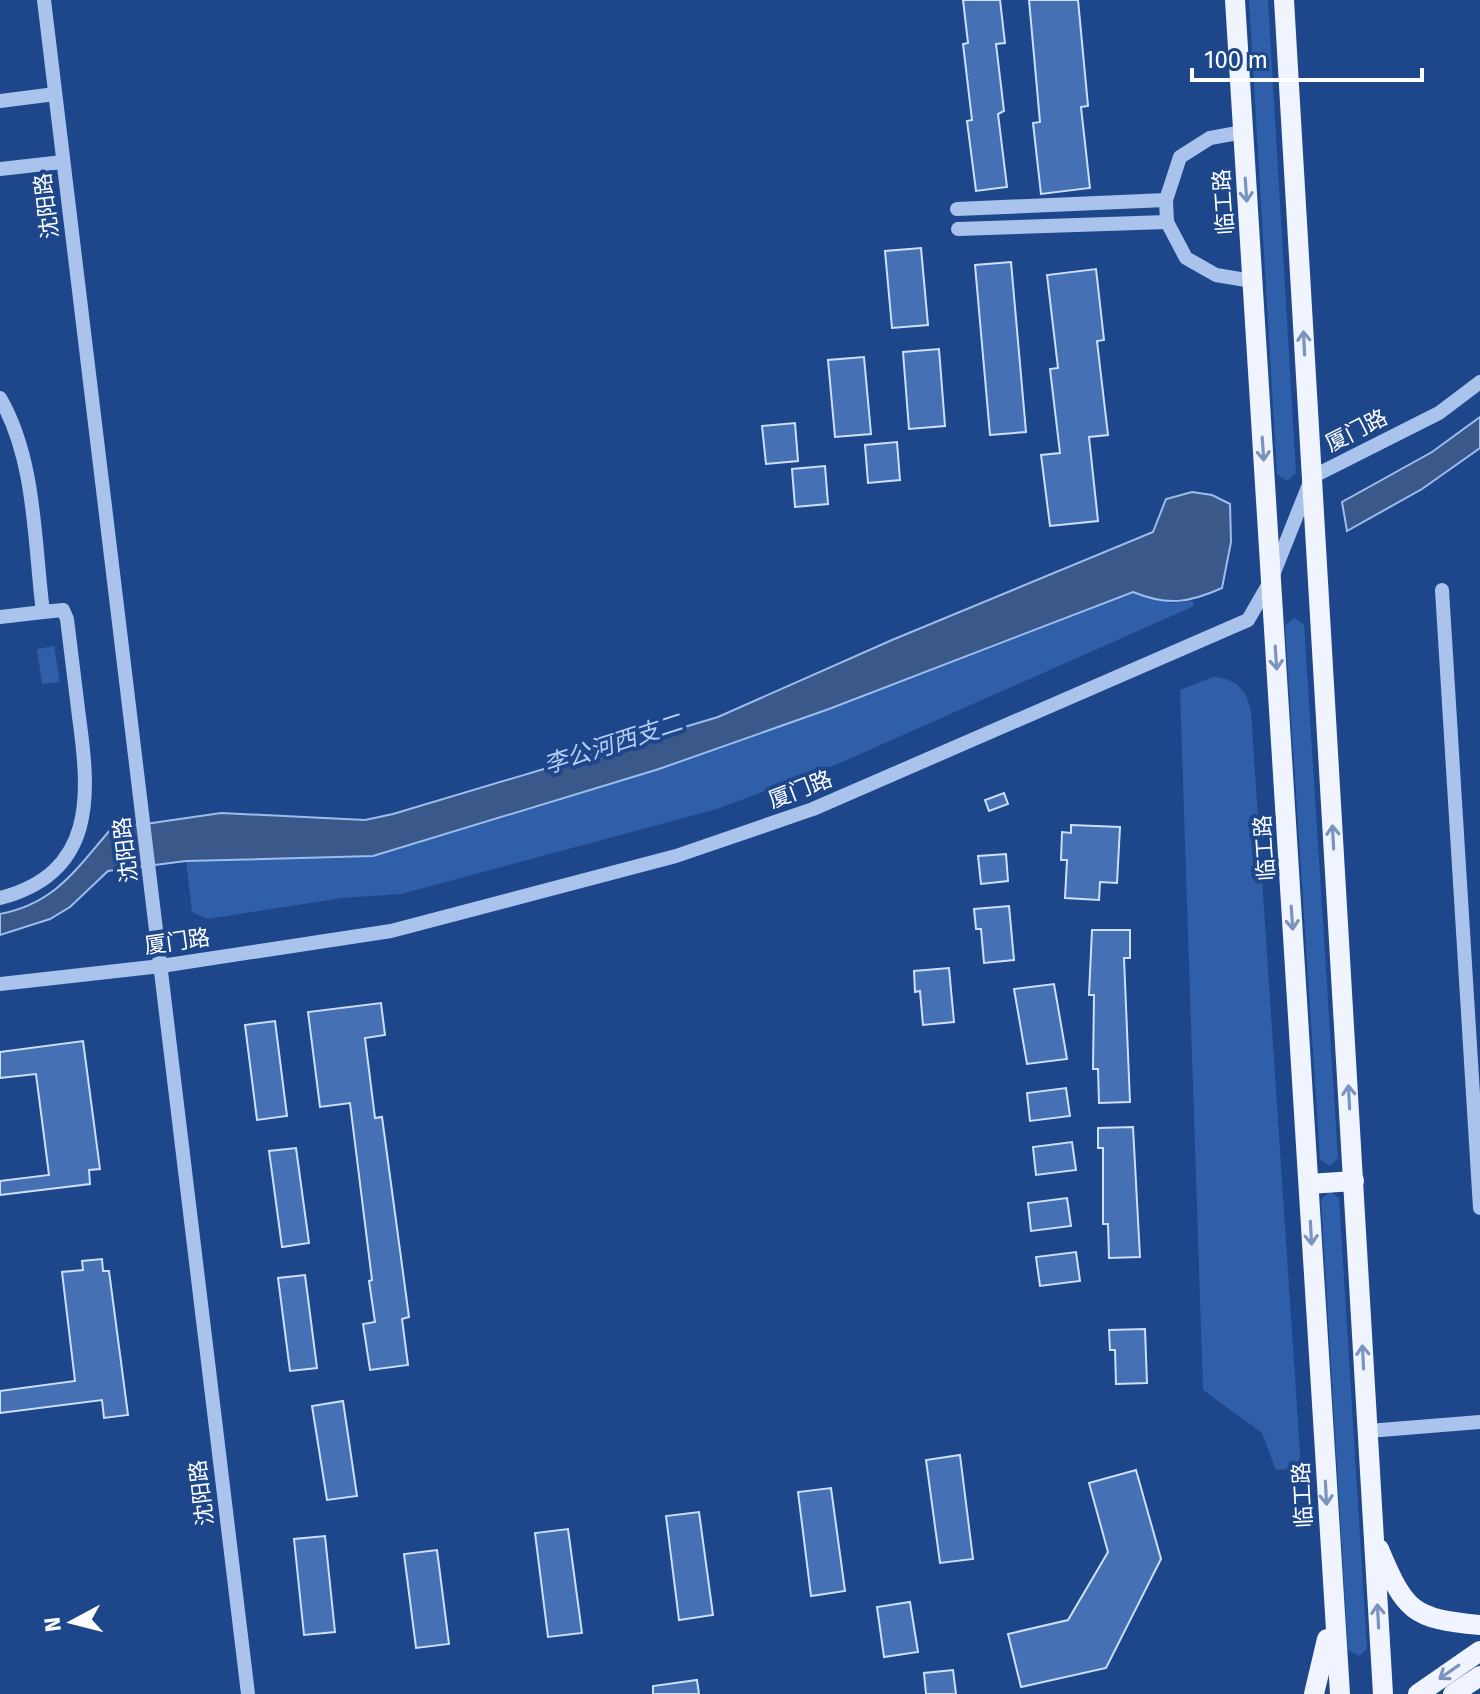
<svg xmlns="http://www.w3.org/2000/svg" width="1480" height="1694" viewBox="0 0 1480 1694" font-family="'Fira Sans','Noto Sans SC',sans-serif">
  <rect width="100%" height="100%" fill="#1d468b"/>
  <g fill="#305fa9">
    <path d="M1249,0H1268L1296,473L1287,481L1277,474Z"/>
    <path d="M1134,592L1172,603L1192,601L1194,606L840,763L717,809L401,894L342,898L207,919L192,912L186,861L373,856L659,769L829,709Z"/>
    <path d="M1294,618L1304,624L1338,1158L1330,1166L1320,1160L1285,626Z"/>
    <path d="M54,646L60,682L42,684L37,649Z"/>
    <path d="M1213,677C1236,678 1247,690 1251,712L1301,1468L1276,1470L1262,1433L1203,1390L1180,690Z"/>
    <path d="M1330,1191L1339,1198L1367,1649L1359,1656L1348,1650L1321,1199Z"/>
  </g>
  <g fill="#3b588b" stroke="#9cbdee" stroke-width="2">
    <path d="M1480,417V448L1422,489L1347,531L1342,502L1432,452Z"/>
    <path d="M1192,492L1212,495L1230,504L1231,542L1222,588C1189,603 1167,606 1133,592L829,709L659,769L373,856L186,861L108,871L70,907L50,919L0,935V914C56,903 76,869 111,829L221,813L365,820L393,814L718,717L892,640L1153,532L1166,499Z"/>
  </g>
  <g fill="#4570b3" stroke="#cedff9" stroke-width="2">
    <path d="M963,0H1000L1005,43L996,44L1004,111L998,114L1007,187L976,191L967,121L972,120L963,44L968,43Z"/>
    <path d="M1029,0H1078L1088,106L1081,107L1090,188L1041,194L1033,123L1040,122Z"/>
    <path d="M921,248L928,325L892,328L885,251Z"/>
    <path d="M1011,262L1026,432L990,435L975,265Z"/>
    <path d="M1096,269L1104,340L1097,341L1108,435L1089,437L1098,521L1050,526L1041,455L1060,453L1050,369L1058,368L1047,275Z"/>
    <path d="M939,349L945,426L909,429L903,352Z"/>
    <path d="M864,357L871,434L835,437L828,360Z"/>
    <path d="M795,423L798,461L766,464L762,426Z"/>
    <path d="M897,442L900,480L868,483L865,445Z"/>
    <path d="M825,466L828,504L795,507L792,469Z"/>
    <path d="M1004,793L1008,804L989,811L985,800Z"/>
    <path d="M1071,825L1120,827L1117,883L1100,882L1099,900L1065,898L1067,860H1061L1062,832L1071,833Z"/>
    <path d="M1006,854L1008,881L981,884L978,856Z"/>
    <path d="M1009,906L1014,960L984,963L981,929H976L974,909Z"/>
    <path d="M1092,930H1130V958H1124L1130,1102L1099,1103L1098,1069H1093L1094,995H1089Z"/>
    <path d="M949,968L954,1022L923,1025L920,991L915,992L914,971Z"/>
    <path d="M1054,984L1067,1059L1027,1064L1014,989Z"/>
    <path d="M381,1003L385,1035L365,1038L375,1118L382,1117L409,1317L402,1319L408,1365L370,1370L363,1324L375,1322L369,1281L372,1280L350,1103L320,1107L308,1012Z"/>
    <path d="M275,1021L287,1116L257,1120L245,1025Z"/>
    <path d="M83,1041L100,1169L89,1170L90,1184L0,1195V1181L49,1175L36,1074L0,1078V1052Z"/>
    <path d="M1066,1088L1070,1116L1030,1121L1027,1093Z"/>
    <path d="M1133,1127L1140,1257L1109,1258L1108,1224H1103V1148H1098V1128Z"/>
    <path d="M1072,1142L1076,1170L1036,1175L1033,1147Z"/>
    <path d="M296,1148L309,1243L282,1247L269,1151Z"/>
    <path d="M1067,1198L1071,1226L1031,1231L1028,1203Z"/>
    <path d="M1076,1252L1080,1281L1040,1286L1036,1257Z"/>
    <path d="M102,1259L103,1271H109L128,1415L104,1418L102,1400L0,1413V1391L75,1381L62,1272L83,1270L82,1261Z"/>
    <path d="M305,1275L317,1368L290,1371L278,1278Z"/>
    <path d="M1145,1329L1147,1383L1116,1384L1115,1350H1110L1109,1330Z"/>
    <path d="M343,1401L357,1496L327,1500L312,1406Z"/>
    <path d="M960,1455L973,1559L940,1563L926,1460Z"/>
    <path d="M1136,1470L1161,1559L1106,1668L1021,1687L1008,1634L1068,1620L1108,1552L1089,1483Z"/>
    <path d="M831,1488L845,1591L811,1596L798,1492Z"/>
    <path d="M699,1512L713,1615L679,1620L666,1516Z"/>
    <path d="M568,1529L582,1633L548,1637L535,1533Z"/>
    <path d="M325,1536L335,1632L304,1635L294,1539Z"/>
    <path d="M437,1550L449,1644L416,1648L404,1554Z"/>
    <path d="M910,1602L918,1652L884,1657L877,1607Z"/>
    <path d="M953,1670L956,1694H926L924,1673Z"/>
    <path d="M697,1680L699,1694H653V1686Z"/>
  </g>
  <g fill="none" stroke-linecap="round" stroke-linejoin="round">
    <g stroke="#a9c3ec" stroke-width="14">
      <path d="M44,0L248,1694"/>
      <path d="M0,101L55,94"/>
      <path d="M1243,132L1210,138L1180,157L1166,200L1167,222L1186,258L1216,275L1252,281"/>
      <path d="M0,169L63,162"/>
      <path d="M957,209L1166,200"/>
      <path d="M958,229L1167,222"/>
      <path d="M0,398C36,460 34,542 43,612L63,610L67,619C71,652 75,684 79,717C90,796 96,873 0,898"/>
      <path d="M1442,590L1480,1208"/>
      <path d="M0,617L43,612"/>
      <path d="M0,984L161,966L391,931L676,856L813,809L1248,620L1271,580L1312,477L1439,413L1480,382"/>
      <path d="M1368,1431L1480,1422"/>
    </g>
    <g stroke="#eff4ff" stroke-width="20">
      <path d="M1235,0L1340,1694"/>
      <path d="M1284,0L1383,1694"/>
      <path d="M1309,1184L1354,1181"/>
      <path d="M1379,1549C1405,1611 1412,1619 1480,1625"/>
      <path d="M1314,1694L1327,1639"/>
      <path d="M1418,1694L1480,1651"/>
      <path d="M1453,1694L1480,1676"/>
    </g>
  </g>
  <defs><path id="oneway-shaft" d="M-6 0H5M1.5-3L5.5 0L1.5 3" fill="none" stroke-width="1.6" stroke-linecap="round" stroke-linejoin="round" transform="scale(2)"/></defs>
  <g stroke="#7b94bf">
    <use href="#oneway-shaft" transform="translate(1246 190) rotate(86)"/>
    <use href="#oneway-shaft" transform="translate(1304 343) rotate(-93)"/>
    <use href="#oneway-shaft" transform="translate(1263 449) rotate(86)"/>
    <use href="#oneway-shaft" transform="translate(1276 658) rotate(86)"/>
    <use href="#oneway-shaft" transform="translate(1333 837) rotate(-93)"/>
    <use href="#oneway-shaft" transform="translate(1292 918) rotate(86)"/>
    <use href="#oneway-shaft" transform="translate(1349 1097) rotate(-93)"/>
    <use href="#oneway-shaft" transform="translate(1311 1233) rotate(87)"/>
    <use href="#oneway-shaft" transform="translate(1363 1357) rotate(-93)"/>
    <use href="#oneway-shaft" transform="translate(1326 1493) rotate(87)"/>
    <use href="#oneway-shaft" transform="translate(1378 1616) rotate(-93)"/>
    <use href="#oneway-shaft" transform="translate(1449 1672) rotate(145)"/>
  </g>
  <g text-anchor="middle" stroke-width="8" stroke-linejoin="round" paint-order="stroke">
    <g font-size="22" fill="#fff" stroke="#1d468b">
      <text transform="translate(1223 202) rotate(-94)" y="8">临工路</text>
      <text transform="translate(46 206) rotate(-97)" y="8">沈阳路</text>
      <text transform="translate(1356 430) rotate(-27)" y="8">厦门路</text>
      <text transform="translate(800 789) rotate(-21)" y="8">厦门路</text>
      <text transform="translate(1264 848) rotate(-94)" y="8">临工路</text>
      <text transform="translate(125 850) rotate(-97)" y="8">沈阳路</text>
      <text transform="translate(177 941) rotate(-8)" y="8">厦门路</text>
      <text transform="translate(201 1493) rotate(-97)" y="8">沈阳路</text>
      <text transform="translate(1302 1495) rotate(-93)" y="8">临工路</text>
    </g>
    <g font-size="24" font-style="italic" fill="#b5cdf3" stroke="#1d468b">
      <text transform="translate(613 744) rotate(-18)" y="8">李公河西支二</text>
    </g>
  </g>
  <g transform="translate(72 1622) rotate(263)" stroke="#1d468b" stroke-width="6" paint-order="stroke">
  <path d="M0-6L14 30L0 20L-14 30Z" fill="#ffffff"/>
  <text y="-12" font-size="22" font-weight="bold" text-anchor="middle" fill="#ffffff">N</text>
  </g>
  <path d="M1192 68v12h230v-12" fill="none" stroke="#ffffff" stroke-width="4"/>
  <text x="1204" y="68" font-size="24" fill="#ffffff" stroke="#1d468b" stroke-width="6" paint-order="stroke">100 m</text>
</svg>
